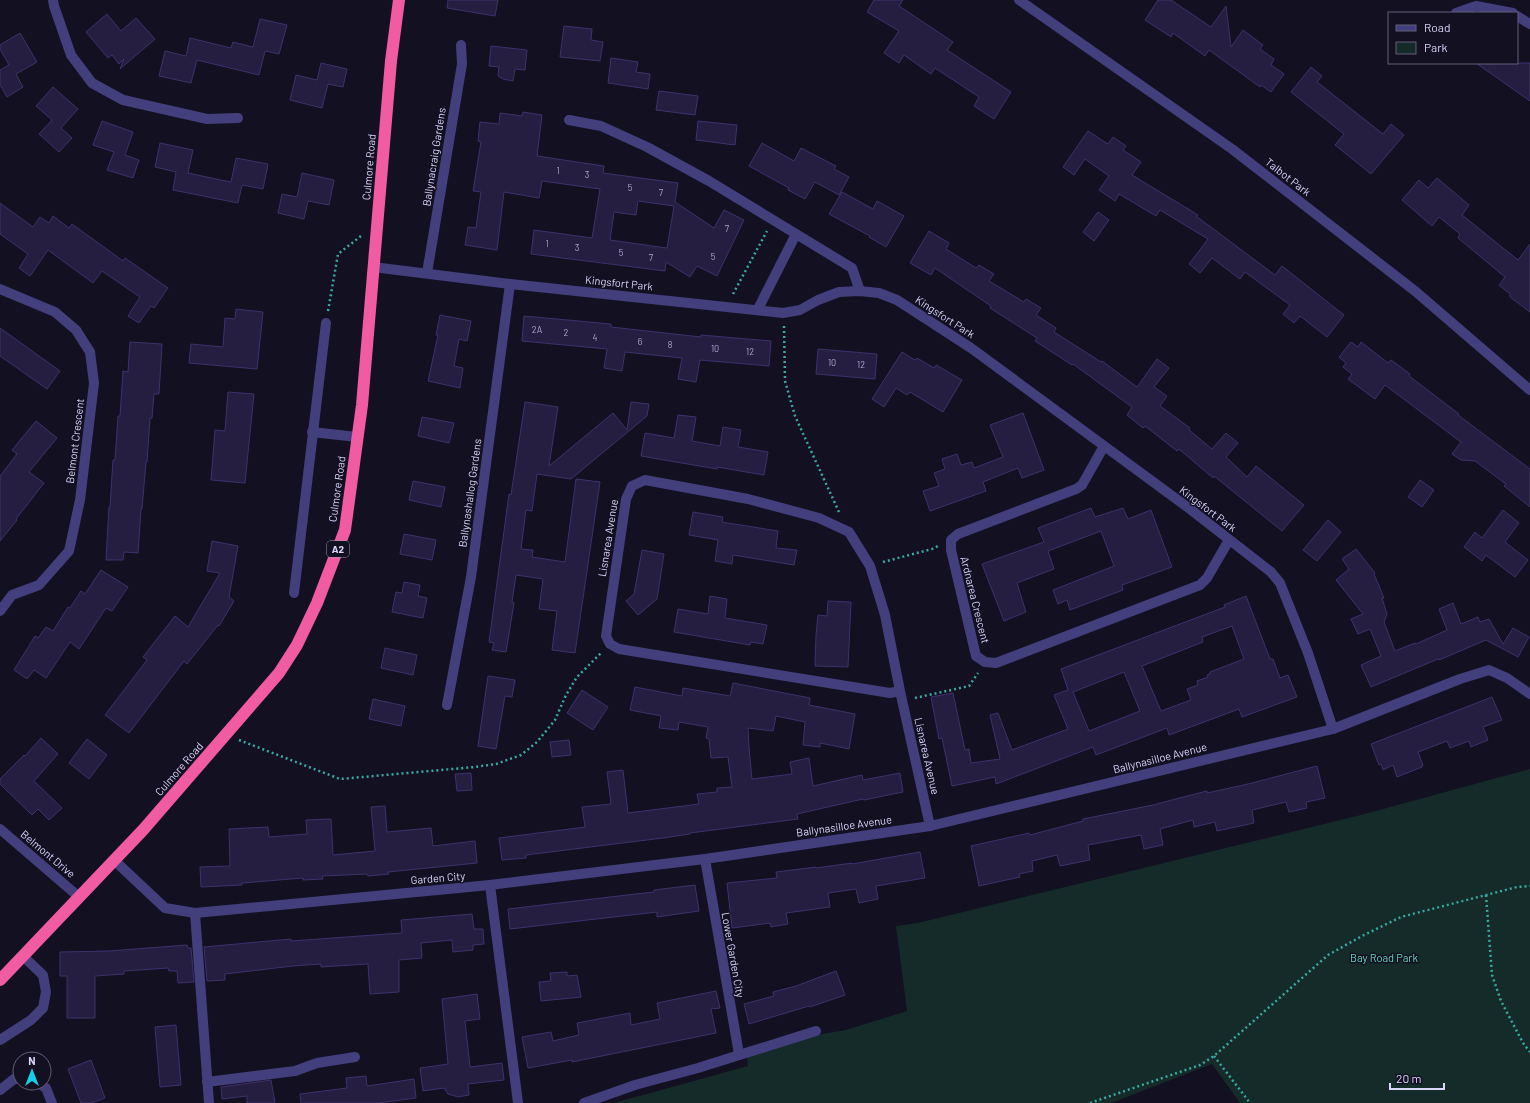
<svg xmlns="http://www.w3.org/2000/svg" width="1530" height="1103" viewBox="0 0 1530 1103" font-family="Barlow,sans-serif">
  <rect width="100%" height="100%" fill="#131022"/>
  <path fill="#142b2a" d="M1530,769V1103H1240L1212,1064L1111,1103H614L748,1066L746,1047L846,1030L907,1011L896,926L918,923L1361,815Z"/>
  <g fill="#251e41" stroke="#3d326b" fill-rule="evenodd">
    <path d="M448,0H498L495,16L447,8Z"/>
    <path d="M874,0H903L899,6L953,42L947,50L1011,92L994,119L974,106L979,97L935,68L931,74L904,55L899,63L884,53L899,31L867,12Z"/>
    <path d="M1158,0H1171L1211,27L1226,6L1231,47L1243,30L1263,45L1260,49L1274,59L1271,65L1284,74L1271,92L1261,85L1260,87L1209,50L1205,56L1173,33L1171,37L1145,20Z"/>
    <path d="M107,14L121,31L136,18L155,39L120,69L124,59L119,64L112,55L108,58L86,32Z"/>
    <path d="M260,19L287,25L279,54L265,51L259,75L197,60L191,83L159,76L165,51L186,56L190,38L231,48L233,42L253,47Z"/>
    <path d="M564,26L592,29L591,40L603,42L600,61L560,57Z"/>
    <path d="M20,33L37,62L16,74L23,87L7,97L0,85V70L9,65L0,49V45Z"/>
    <path d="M491,46L527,50L525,70L515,69L513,81L503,79L498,76L499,67L489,66Z"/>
    <path d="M611,58L638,62L636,72L650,74L648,89L608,83Z"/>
    <path d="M321,63L347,69L343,87L328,84L322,108L290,100L296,75L317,80Z"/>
    <path d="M1476,63H1530V101L1493,75Z"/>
    <path d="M1311,67L1322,76L1317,82L1383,134L1391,124L1404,135L1371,174L1335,145L1344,134L1291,92Z"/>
    <path d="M53,87L78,109L61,128L72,138L59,152L39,134L52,120L36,106Z"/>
    <path d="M659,91L698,96L695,115L656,110Z"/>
    <path d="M523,112L542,115L537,156L604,166L603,173L678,183L675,202L714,228L724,210L744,220L717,276L697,266L690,277L666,262L665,271L531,254L534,230L592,238L600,189L542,181L539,198L504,192L497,250L465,245L468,227L476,228L481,192L473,191L481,142L478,141L480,122L499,124L500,113L522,116ZM638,201L674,206L667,248L610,240L614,212L636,215Z"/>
    <path d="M102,121L133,132L125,155L139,160L133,178L107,170L114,152L93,145Z"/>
    <path d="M698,121L737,125L735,145L696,140Z"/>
    <path d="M1088,131L1108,144L1113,137L1126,146L1123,150L1141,162L1132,175L1198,215L1196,216L1275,275L1282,266L1344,315L1327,337L1300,316L1294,323L1283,314L1290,305L1245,272L1240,279L1212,258L1200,273L1189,264L1208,239L1160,210L1156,216L1119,194L1115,201L1099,190L1109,176L1085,159L1074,175L1063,167Z"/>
    <path d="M160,143L193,150L188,173L216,179L231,182L236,158L268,164L263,189L242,185L238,203L173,190L176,172L155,167Z"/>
    <path d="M762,143L794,161L801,148L836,166L834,169L849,177L839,195L815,182L805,199L788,190L789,188L749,166Z"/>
    <path d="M302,173L334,180L329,205L308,201L304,219L278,213L282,194L297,197Z"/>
    <path d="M1437,178L1469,205L1462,215L1518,260L1530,244V312L1510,297V294L1499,285L1505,277L1458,238L1460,234L1439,217L1432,226L1402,200L1419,180L1428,188Z"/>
    <path d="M842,192L873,209L877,201L904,216L886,247L869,237L870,236L829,214Z"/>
    <path d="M0,203L33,227L40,217L49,223L53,216L69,228L72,224L123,261L125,258L168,288L154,308L151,306L139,323L128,316L140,297L102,271L93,283L48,250L30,276L19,268L28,254L0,234Z"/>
    <path d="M1098,212L1109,220L1094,241L1083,232Z"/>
    <path d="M929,231L949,243L946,249L976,268L979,265L994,274L989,281L1024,302L1026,299L1041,308L1036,315L1056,328L1054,332L1101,362L1102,361L1137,387L1157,359L1169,368L1154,387L1167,396L1160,406L1190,428L1189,430L1212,449L1226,433L1238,443L1226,457L1247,477L1256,466L1304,505L1282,531L1214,476L1213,478L1179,449L1177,451L1145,426L1143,428L1127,415L1132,407L1073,364L1072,365L1035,341L1037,338L990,308L991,306L935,268L931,275L910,263Z"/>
    <path d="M236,309L263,312L257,369L189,363L191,344L223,347L225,318L235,319Z"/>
    <path d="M440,315L471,321L467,341L459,339L454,366L463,368L460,388L428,381L438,335H436Z"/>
    <path d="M524,316L611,324V327L701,337V335L771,341L769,366L700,360L696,382L678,379L682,358L625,352L622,371L604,368L607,349L522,341Z"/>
    <path d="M0,328L60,371L47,389L0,356Z"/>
    <path d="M130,342L162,344L159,394H154L152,418H150L147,462H146L142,509H141L138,553L124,552L123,560H106L109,507H110L113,460H115L118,416H120L123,371L128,372Z"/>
    <path d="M1351,342L1358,347L1361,342L1388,363L1391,360L1410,374L1409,376L1459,414L1458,415L1530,469V507L1504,486L1506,484L1475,461L1461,460L1452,454L1461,442L1385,385L1375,399L1348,379L1352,374L1343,367L1346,363L1339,357Z"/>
    <path d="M818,349L877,354L875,379L816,374Z"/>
    <path d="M902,352L915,360L917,358L934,368L936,365L962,380L943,412L910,392L907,395L896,388L884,407L872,399Z"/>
    <path d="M228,392L254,394L245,483L211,480L215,430L225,431Z"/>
    <path d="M525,402L558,407L549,466L613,413L627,430L631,402L649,404L647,416L571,479L537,474L532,511L526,510L521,549L533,550L532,557L565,562L576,479L600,482L575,653L552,650L557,611L539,609L543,579L516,575L512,602L514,603L506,652L492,650L494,643L489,642L509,494L511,495Z"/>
    <path d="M1023,413L1044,470L1022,478L1018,468L983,482L986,491L930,511L923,491L939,486L934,473L945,469L942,459L957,454L961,465L972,462L974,468L1003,457L990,425Z"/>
    <path d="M678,415L696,417L692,441L720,446L723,427L741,430L738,447L768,452L764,475L717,467V469L641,456L645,433L674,438Z"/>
    <path d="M422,417L454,423L449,443L418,436Z"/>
    <path d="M36,421L57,438L29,472L44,483L16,519L17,520L0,541V476L17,454L12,450Z"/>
    <path d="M1420,480L1434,490L1422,507L1408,497Z"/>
    <path d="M413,481L445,487L441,507L409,500Z"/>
    <path d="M1091,508L1095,517L1123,508L1128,519L1151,510L1172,567L1122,585L1123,590L1070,610L1067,600L1058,604L1053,590L1114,566L1101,531L1048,551L1054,569L1017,583L1026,612L1004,621L982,564L1044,542L1038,528Z"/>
    <path d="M1503,510L1519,523L1505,542L1528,560L1515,577L1486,555L1482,561L1464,547L1475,532L1482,538Z"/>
    <path d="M693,512L723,517L722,522L778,531L776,548L797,550L794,565L733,555L732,564L715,561L718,540L689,535Z"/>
    <path d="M1328,520L1341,532L1317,561L1303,550Z"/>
    <path d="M404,534L436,540L432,560L400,554Z"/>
    <path d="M212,541L238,546L229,597L234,601L219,626L218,625L187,664L184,661L129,733L105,715L147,660L143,657L175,616L188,627L220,573L207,571Z"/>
    <path d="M1356,549L1375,573L1374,574L1384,598H1382L1387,614L1384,622L1395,651L1415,643L1416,644L1447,630L1439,609L1453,603L1461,624L1478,617L1480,622L1489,619L1503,644L1513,628L1529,637L1518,657L1486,640L1439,660L1438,659L1371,687L1361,665L1381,656L1370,629L1358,634L1351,619L1363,614L1336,580L1349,569L1342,559Z"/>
    <path d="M642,550L664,554L657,599L638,615L626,601L634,594Z"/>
    <path d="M101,570L128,587L112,611L106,608L79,649L70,642L46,678L34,670L27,679L14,670L35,636L38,638L46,627L53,631L68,607L70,608L81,591L85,594Z"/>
    <path d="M404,582L420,585L418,596L427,598L423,618L392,612L396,592L402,593Z"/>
    <path d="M710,596L727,599L725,618L767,625L763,644L751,642L750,645L674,632L678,609L708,614Z"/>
    <path d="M1246,596L1270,659H1273L1280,678L1288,675L1297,697L1242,717L1239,709L1169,735L1167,728L1096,755L1093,747L996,784L995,777L952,786L942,738L939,739L931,697L953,693L965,750L969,749L971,763L1000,759L990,715L998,713L1012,750L1068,729L1054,695L1068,690L1061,669L1225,607L1224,605ZM1232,626L1244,659L1210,672V674L1207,675L1208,677L1197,681L1198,685L1187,689L1191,700L1161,711L1142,666L1203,642L1202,637ZM1124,672L1140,711L1089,731L1073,692Z"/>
    <path d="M828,601L851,602L848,667L815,666L816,635L818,615L827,616Z"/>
    <path d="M385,648L417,655L413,675L381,668Z"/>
    <path d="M488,676L515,680L512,697L505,696L496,749L478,746Z"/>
    <path d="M733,683L810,698L809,705L855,714L849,749L820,743V747L803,745L805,722L776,716L773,731L748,728L749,748L752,779L792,774L790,762L809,758L813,786L862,775L863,780L900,773L903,792L864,800L863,799L797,814L798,819L690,833V834L663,838L526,855V858L502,860L499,838L585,827L582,807L611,804L607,772L623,770L628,813L699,804L697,794L717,792V788L732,787L728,757L711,758L709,739L706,738L708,727L679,722L678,730L659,728L661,716L630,710L635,687L682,696L683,688L730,696Z"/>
    <path d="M582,690L608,707L593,730L567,713Z"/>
    <path d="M1492,697L1502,720L1483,727L1488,740L1471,747L1469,741L1450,748L1447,741L1418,752L1423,765L1422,767L1397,777L1393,765L1383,770L1381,764L1379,765L1371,744Z"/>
    <path d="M373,699L405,706L401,726L369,719Z"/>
    <path d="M41,738L58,754L34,781L62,808L49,820L38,809L32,815L0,784V779L24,755L25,756Z"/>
    <path d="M87,739L107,755L89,779L69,763Z"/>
    <path d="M569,740L571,755L552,757L550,742Z"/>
    <path d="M1317,766L1325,798L1306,802L1307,808L1289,812L1286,802L1252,810L1254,823L1217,831L1215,822L1194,827L1193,820L1160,829L1163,845L1144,849L1141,835L1088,845L1090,860L1060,866L1057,855L1032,861L1033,871L1019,874L1020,877L979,886L971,846L1029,833L1030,835L1083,821V819L1153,805L1187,796L1207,791V793L1248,784Z"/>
    <path d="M471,773L472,790L457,791L455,774Z"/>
    <path d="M385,806L387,832L431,828L433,846L475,841L477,863L388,872L389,874L368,876L367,874L345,875L322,876L323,879L303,880V878L242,883V885L201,887L200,867L230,866L229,829L268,827L269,837L307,834L306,820L331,819L333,855L375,851L371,807Z"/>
    <path d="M920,852L925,878L876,886L878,899L859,903L856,889L828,893L830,907L786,913L788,924L771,927L770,923L732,928L727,883L777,878L776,872L816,867V868L852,863V864Z"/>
    <path d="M695,885L699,911L657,917V912L510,929L508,909L627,895L654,892V890Z"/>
    <path d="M472,914L474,929H483L484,944L473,945V950L453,952L452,940L421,943L422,958L399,960V992L370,994L368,964L321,967V964L293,966L225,974V980L207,981L204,947L291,939V941L402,933L401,920Z"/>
    <path d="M187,945L188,948H191L194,982L178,983L177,971H169L168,968L124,971V974L95,976V1018H67V976H60V952L109,951Z"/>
    <path d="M836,971L845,995L810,1007L809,1006L749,1024L744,1004L774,996L773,992L796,986Z"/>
    <path d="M567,972V976L577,975L581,997L541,1001L539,982L551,981L550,973Z"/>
    <path d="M716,991L720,1008L711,1009L716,1033L572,1062V1060L528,1068L522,1037L551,1032L553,1041L579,1035L577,1023L630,1013L631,1025L660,1019L657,1003Z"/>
    <path d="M477,994L480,1019L465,1021L470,1067L502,1063L504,1080L468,1084L469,1095L458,1097L448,1094L444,1088L423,1091L420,1068L448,1064L442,999Z"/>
    <path d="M176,1025L181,1085L160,1087L155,1027Z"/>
    <path d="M91,1060L105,1098L91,1103H81L68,1069Z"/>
    <path d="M366,1076L367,1086L414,1079L416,1098L378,1103H301L300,1094L347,1088L346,1078Z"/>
    <path d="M271,1080L275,1103H247V1096L222,1099L221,1087Z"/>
  </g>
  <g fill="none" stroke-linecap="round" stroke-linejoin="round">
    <g stroke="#3aaaa3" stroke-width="2.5" stroke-dasharray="2 3" stroke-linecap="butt">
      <path d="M733,294L767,231"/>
      <path d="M328,311L338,254L361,236"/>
      <path d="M784,326L785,381L795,416L839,512"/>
      <path d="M883,562L932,549L938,546"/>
      <path d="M915,698L969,686L978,673"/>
      <path d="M239,740L340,779L475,767L496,764L521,755L537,742L555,720L566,695L577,677L601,653"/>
      <path d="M1486,895L1492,975L1501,1001L1523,1043L1530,1052"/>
      <path d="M1214,1056L1250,1103"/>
      <path d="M1090,1103L1200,1065L1214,1056L1328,955L1362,936L1401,917L1517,887L1530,886"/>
    </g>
    <g stroke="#423f7c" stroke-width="10">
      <path d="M53,0L54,6L71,55L92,83L123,100L207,119L238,118"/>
      <path d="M1019,0L1232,149L1415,291L1530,390"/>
      <path d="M1456,13L1476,6L1513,13"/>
      <path d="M1517,16L1530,24"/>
      <path d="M569,120L601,126L647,147L709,181L852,268L860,291"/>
      <path d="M373,267L510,284L783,313L800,310L818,300L839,292L860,291L879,293L897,300L971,348L1190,509L1271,572L1280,583L1308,653L1333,729"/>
      <path d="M427,273L462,64L461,45"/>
      <path d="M0,289L55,312L76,330L90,352L94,383L80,500L69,551L39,585L12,595L0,611"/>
      <path d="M758,309L796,234"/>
      <path d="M312,432L357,437"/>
      <path d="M1104,446L1082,485L1076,489L958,534L951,540V550L976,656L985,662L996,663L1200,585L1207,578L1229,540"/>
      <path d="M294,593L326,323"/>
      <path d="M900,691L890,693L619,649L610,644L606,636L626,499L632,486L645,480L748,499L819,518L849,532L870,566L885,615L900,691L930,826"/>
      <path d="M447,705L471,577L510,284"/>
      <path d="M0,829L79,897"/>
      <path d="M705,859L739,1054"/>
      <path d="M115,861L165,908L195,913L490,885L705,859L930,826L1333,729L1460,679L1489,670L1507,678L1530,694"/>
      <path d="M490,885L518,1103"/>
      <path d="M195,913L209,1103"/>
      <path d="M0,1040L31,1020L43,1008L46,992L43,975L23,956"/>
      <path d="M207,1082L295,1071L317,1063L355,1057"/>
      <path d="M38,1083L46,1088L52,1103"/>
      <path d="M0,1090L14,1079H20"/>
      <path d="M584,1103L635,1085L698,1068L816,1031"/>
    </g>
    <path stroke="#f05ba2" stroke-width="12" d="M0,980L143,830L279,673L297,645L317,603L345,530L362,405L391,61L399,0"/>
  </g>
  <g text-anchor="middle" stroke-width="3" stroke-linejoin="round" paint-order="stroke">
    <g font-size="9" fill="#aca7cc">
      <text x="558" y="174">1</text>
      <text x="587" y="178">3</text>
      <text x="630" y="191">5</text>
      <text x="661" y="196">7</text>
      <text x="727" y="232">7</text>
      <text x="547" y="247">1</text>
      <text x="577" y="251">3</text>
      <text x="621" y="256">5</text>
      <text x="713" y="260">5</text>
      <text x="651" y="261">7</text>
      <text x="537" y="333">2A</text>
      <text x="566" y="336">2</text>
      <text x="595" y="341">4</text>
      <text x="640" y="345">6</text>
      <text x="670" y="348">8</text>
      <text x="715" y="352">10</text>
      <text x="750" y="355">12</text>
      <text x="832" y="366">10</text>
      <text x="861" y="368">12</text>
    </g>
    <rect fill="#131022" stroke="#9e9aba" stroke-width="1" x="327" y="541" width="22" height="16" rx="3"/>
    <g font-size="10" font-weight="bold" fill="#d9d5fb">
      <text x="338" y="553">A2</text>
    </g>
    <g font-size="11" fill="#d9d5fb" stroke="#131022">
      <text transform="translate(434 157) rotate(-81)" y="4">Ballynacraig Gardens</text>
      <text transform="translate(369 167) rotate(-85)" y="4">Culmore Road</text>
      <text transform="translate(1288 177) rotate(38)" y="4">Talbot Park</text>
      <text transform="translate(619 283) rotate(6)" y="4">Kingsfort Park</text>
      <text transform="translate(945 317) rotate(33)" y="4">Kingsfort Park</text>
      <text transform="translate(75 441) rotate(-83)" y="4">Belmont Crescent</text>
      <text transform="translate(337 489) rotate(-82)" y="4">Culmore Road</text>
      <text transform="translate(470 493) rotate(-82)" y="4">Ballynashallog Gardens</text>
      <text transform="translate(1208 509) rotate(37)" y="4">Kingsfort Park</text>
      <text transform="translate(608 538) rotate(-81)" y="4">Lisnarea Avenue</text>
      <text transform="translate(975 600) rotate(76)" y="4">Ardnarea Crescent</text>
      <text transform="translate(927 756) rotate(77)" y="4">Lisnarea Avenue</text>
      <text transform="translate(1160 758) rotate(-14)" y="4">Ballynasilloe Avenue</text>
      <text transform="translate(179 769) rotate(-49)" y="4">Culmore Road</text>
      <text transform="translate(844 826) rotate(-8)" y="4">Ballynasilloe Avenue</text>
      <text transform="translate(48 854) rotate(40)" y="4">Belmont Drive</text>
      <text transform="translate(438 878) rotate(-5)" y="4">Garden City</text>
      <text transform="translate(733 955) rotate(80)" y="4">Lower Garden City</text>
    </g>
    <g font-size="11" fill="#67d4b9" stroke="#131022">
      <text x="1384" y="962">Bay Road Park</text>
    </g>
  </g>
  <rect x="1388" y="12" width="130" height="52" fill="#131022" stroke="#625f79"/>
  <rect x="1396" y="25" width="20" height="6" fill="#423f7c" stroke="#625f79"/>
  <text x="1424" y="32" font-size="12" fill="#d9d5fb">Road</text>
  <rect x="1396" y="42" width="20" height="12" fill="#142b2a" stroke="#625f79"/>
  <text x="1424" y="52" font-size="12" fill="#d9d5fb">Park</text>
  <g transform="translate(32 1071)"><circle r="19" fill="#131022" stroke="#625f79"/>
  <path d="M0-3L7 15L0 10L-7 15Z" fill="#16d1e6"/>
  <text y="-6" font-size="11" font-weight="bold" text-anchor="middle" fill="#d9d5fb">N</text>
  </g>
  <path d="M1390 1083v6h54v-6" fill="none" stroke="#d9d5fb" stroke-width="2"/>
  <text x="1396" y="1083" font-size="12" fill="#d9d5fb" stroke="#131022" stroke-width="3" paint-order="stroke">20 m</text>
</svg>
